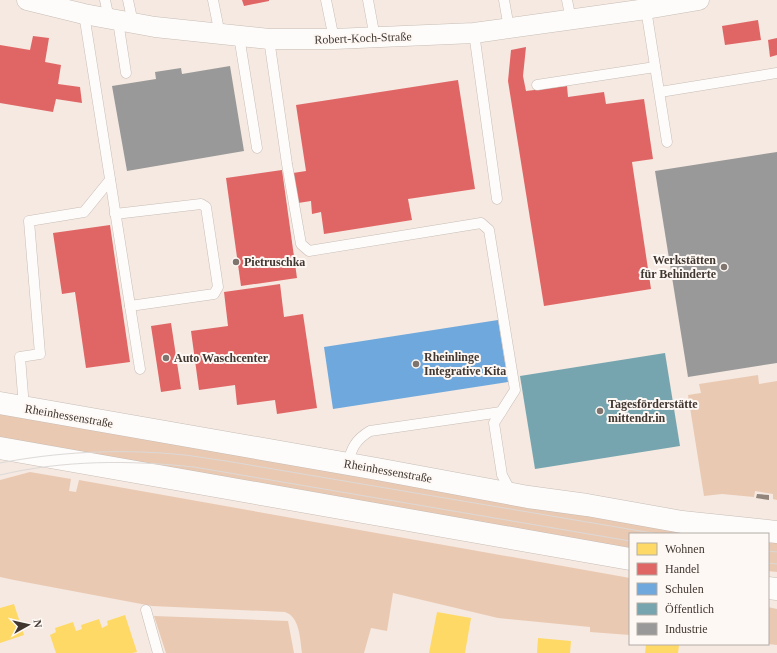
<svg xmlns="http://www.w3.org/2000/svg" width="777" height="653" viewBox="0 0 777 653" font-family="'Times New Roman',serif">
  <rect width="100%" height="100%" fill="#f5e9e1"/>
  <g fill="#eac9b2">
    <path d="M758,375L759,384L777,381V500L773,499V494L755,491L754,497L722,494L704,496L688,395L701,393L699,384Z"/>
    <path d="M0,414L709,534H630V549L0,438Z"/>
    <path d="M30,472L71,479L69,491L76,492L79,480L630,578V635L590,632V627L498,618L393,593L387,631L371,628L364,653H302C300,639 300,617 285,612L152,606L14,580L0,577V480Z"/>
    <path d="M768,541L777,542V572L768,571Z"/>
    <path d="M768,607L777,609V645L768,644Z"/>
    <path d="M154,616L288,621L294,653H166Z"/>
  </g>
  <g fill="#ffd966">
    <path d="M14,604L24,635L0,643V608Z"/>
    <path d="M437,612L471,618L465,653H429Z"/>
    <path d="M125,615L137,652L132,653H56L50,635L56,632L55,628L73,622L76,631L82,629L81,625L99,619L102,628L108,625L107,621Z"/>
    <path d="M538,638L571,641L570,653H537Z"/>
    <path d="M646,644L679,645L678,653H645Z"/>
  </g>
  <g fill="#e06666">
    <path d="M242,0H269V1L244,6Z"/>
    <path d="M758,20L761,40L725,45L722,26Z"/>
    <path d="M33,36L49,38L45,62L61,65L58,84L80,87L82,103L56,99L53,112L0,103V45L30,50Z"/>
    <path d="M777,38V55L770,57L768,40Z"/>
    <path d="M526,47L523,76L526,91L567,86L568,97L604,92L606,104L644,99L653,159L632,162L651,289L544,306L508,81L511,50Z"/>
    <path d="M458,80L475,189L408,199L412,220L324,234L321,212L312,214L311,201L298,203L293,173L306,171L296,105Z"/>
    <path d="M282,170L297,278L241,286L226,178Z"/>
    <path d="M110,225L130,362L86,368L75,292L62,294L53,233Z"/>
    <path d="M280,284L284,317L303,314L317,408L277,414L275,400L237,405L235,385L199,390L191,331L228,326L224,292Z"/>
    <path d="M171,323L181,389L161,392L151,326Z"/>
  </g>
  <path fill="#6fa8dc" d="M498,320L508,382L333,409L324,347Z"/>
  <path fill="#76a5af" d="M665,353L680,446L535,469L520,376Z"/>
  <g fill="#999">
    <path d="M230,66L244,151L127,171L112,86L156,79L155,72L181,68L182,74Z"/>
    <path d="M777,152V363L688,377L655,171Z"/>
  </g>
  <path fill="#92857b" d="M757,494L769,495V500L756,498Z"/>
  <g fill="none" stroke-linecap="round" stroke-linejoin="round">
    <defs>
      <g id="service">
        <path d="M105,0L109,19"/>
        <path d="M128,0L133,23"/>
        <path d="M213,0L220,35"/>
        <path d="M326,0L334,39"/>
        <path d="M368,0L375,38"/>
        <path d="M504,0L509,28"/>
        <path d="M567,0L571,20"/>
        <path d="M646,9L667,142"/>
        <path d="M84,14L140,369"/>
        <path d="M118,21L126,73"/>
        <path d="M474,33L497,199"/>
        <path d="M239,36L257,148"/>
        <path d="M269,39L287,164L301,244L309,251L481,223L489,230L515,390L494,423L502,475L512,494"/>
        <path d="M537,85L655,67"/>
        <path d="M660,92L777,73"/>
        <path d="M115,214L201,204L206,207L218,287L214,294L130,306"/>
        <path d="M24,408L20,357L40,354L29,221L84,212L110,180"/>
        <path d="M347,464C352,448 355,440 370,431L501,412"/>
        <path d="M146,610L158,653"/>
      </g>
      <path id="minor" d="M27,0L84,14L155,27L269,39H334L474,33L646,9L699,0"/>
      <g id="secondary">
        <path d="M0,403L377,469L528,497L587,505L682,522L777,532"/>
        <path d="M0,448L630,559"/>
        <path d="M768,588L777,589"/>
      </g>
    </defs>
    <use href="#service" stroke="#c7bdb6" stroke-width="11"/>
    <use href="#minor" stroke="#c7bdb6" stroke-width="21"/>
    <use href="#secondary" stroke="#c7bdb6" stroke-width="23"/>
    <use href="#service" stroke="#fefcfa" stroke-width="10"/>
    <use href="#minor" stroke="#fefcfa" stroke-width="20"/>
    <use href="#secondary" stroke="#fefcfa" stroke-width="22"/>
    <g stroke="#dcd9d7" stroke-width="1">
      <path d="M0,463C57,452 116,449 174,454C191,455 209,459 226,461L658,534"/>
      <path d="M0,475C64,460 129,460 194,467L630,541"/>
      <path d="M768,551L777,552"/>
      <path d="M768,563L777,564"/>
    </g>
  </g>
  <g fill="#80756e" stroke="#fef8f5" stroke-width="1.5">
    <circle cx="236" cy="262" r="4"/>
    <circle cx="724" cy="267" r="4"/>
    <circle cx="166" cy="358" r="4"/>
    <circle cx="416" cy="364" r="4"/>
    <circle cx="600" cy="411" r="4"/>
  </g>
  <g text-anchor="middle" stroke-width="4" stroke-linejoin="round" paint-order="stroke">
    <g font-size="12" fill="#413730" stroke="#fef8f5">
      <text transform="translate(363 38) rotate(-2)" y="4">Robert-Koch-Straße</text>
      <text transform="translate(69 416) rotate(10)" y="4">Rheinhessenstraße</text>
      <text transform="translate(388 471) rotate(10)" y="4">Rheinhessenstraße</text>
    </g>
    <g font-size="12" font-weight="bold" fill="#413730" stroke="#fef8f5" text-anchor="start">
      <text x="716" y="264" text-anchor="end">Werkstätten<tspan x="716" dy="14">für Behinderte</tspan></text>
      <text x="244" y="266">Pietruschka</text>
      <text x="424" y="361">Rheinlinge<tspan x="424" dy="14">Integrative Kita</tspan></text>
      <text x="174" y="362">Auto Waschcenter</text>
      <text x="608" y="408">Tagesförderstätte<tspan x="608" dy="14">mittendr.in</tspan></text>
    </g>
  </g>
  <rect x="629" y="533" width="140" height="112" fill="#fef8f5" stroke="#b2aba6"/>
  <rect x="637" y="543" width="20" height="12" fill="#ffd966" stroke="#b2aba6"/>
  <text x="665" y="553" font-size="12" fill="#413730">Wohnen</text>
  <rect x="637" y="563" width="20" height="12" fill="#e06666" stroke="#b2aba6"/>
  <text x="665" y="573" font-size="12" fill="#413730">Handel</text>
  <rect x="637" y="583" width="20" height="12" fill="#6fa8dc" stroke="#b2aba6"/>
  <text x="665" y="593" font-size="12" fill="#413730">Schulen</text>
  <rect x="637" y="603" width="20" height="12" fill="#76a5af" stroke="#b2aba6"/>
  <text x="665" y="613" font-size="12" fill="#413730">Öffentlich</text>
  <rect x="637" y="623" width="20" height="12" fill="#999999" stroke="#b2aba6"/>
  <text x="665" y="633" font-size="12" fill="#413730">Industrie</text>
  <g transform="translate(28 625) rotate(82)" stroke="#fef8f5" stroke-width="3" paint-order="stroke">
  <path d="M0-3L7 15L0 10L-7 15Z" fill="#413730"/>
  <text y="-6" font-size="11" font-weight="bold" text-anchor="middle" fill="#413730">N</text>
  </g>
</svg>
